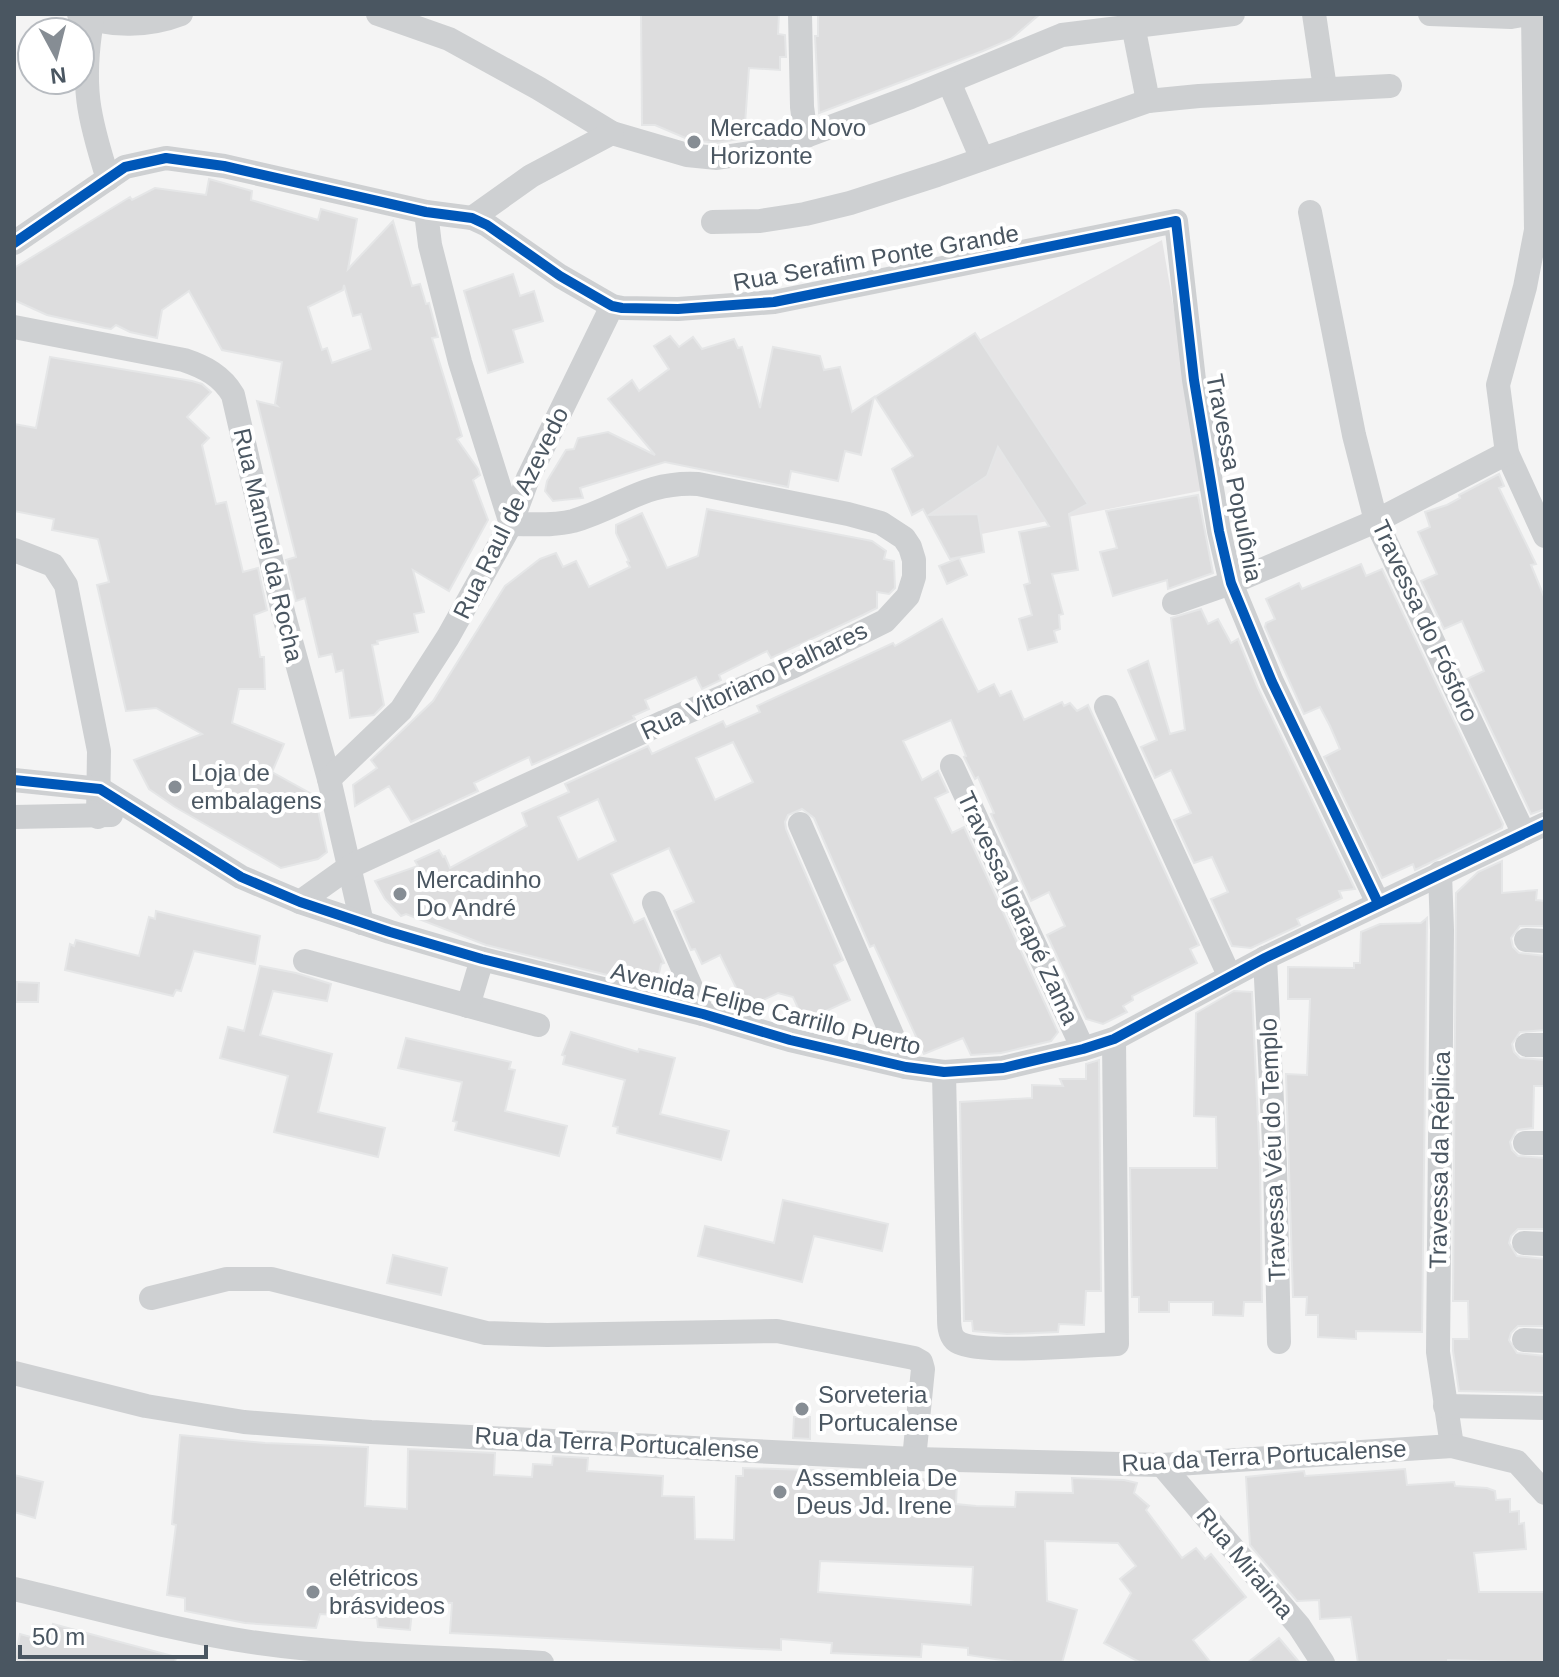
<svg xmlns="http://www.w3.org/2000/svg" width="1559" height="1677" viewBox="0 0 1559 1677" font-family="Helvetica,sans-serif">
  <rect width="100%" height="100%" fill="#f4f4f4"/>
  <path fill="#e6e5e6" d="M1162,240L1205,490L941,542L924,509L912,515L892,469L913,456L875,397Z"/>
  <g fill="#ddddde" stroke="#e5e6e7" stroke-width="2" fill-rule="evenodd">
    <path d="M641,14H779L778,34L785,35L786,57H780V70L749,68L744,138L717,143L690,140L655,125H642Z"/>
    <path d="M818,14H1040L1011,39L983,51L819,113L815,36H818Z"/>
    <path d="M209,179L252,191L251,200L318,220L321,209L357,219L348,269L393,221L412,286L420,284L426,304L429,303L438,337L432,338L462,436L457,439L478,469L480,475L473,480L488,520L449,591L413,570L424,612L414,614L418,632L377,641L378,644L372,645L384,705L374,715L350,718L343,670L336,672L332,654L319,657L305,598L296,601L286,560L296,557L257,401L277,406L275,404L282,362L222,350L189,291L162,310L157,338L130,332L116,325L111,329L105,328L47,315L14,300V268L42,251L130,197L132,200L155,188L206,195ZM344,285L353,316L361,314L371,349L332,363L327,348L322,350L308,307L343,290Z"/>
    <path d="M513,274L520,296L534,291L543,321L513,330L523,362L488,373L464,291Z"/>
    <path d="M975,333L1088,504L1069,514L1078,570L1052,574L1063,614L1059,615L1060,629L1054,631L1057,642L1028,650L1019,619L1032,615L1024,585L1030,583L1019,532L1049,526L998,447L987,476L929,515L978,514L984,552L950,559L923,509L912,515L892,469L913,456L875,397Z"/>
    <path d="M670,336L679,347L693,337L702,349L734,339L738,348L742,347L760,408L773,347L820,356L824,370L840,367L852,412L874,397L861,455L845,451L838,481L791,471L788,487L665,462L580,488L583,498L553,501L545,491L547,481L566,450L574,449L578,438L608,432L655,455L608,399L632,380L639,391L669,369L654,346Z"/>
    <path d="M50,357L192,381L202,384L211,392L187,417L209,438L202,445L216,504L226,502L243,572L258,568L267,610L254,615L260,657H264L265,689H239L232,723L284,744L272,772L315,796L327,852L318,859L281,868L175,807L149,789L134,760L202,734L156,708L126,711L97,585L109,582L98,539L52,530L54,519L14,511V424L36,428Z"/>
    <path d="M1499,474L1504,486L1499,488L1536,564L1531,565L1545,599V809L1531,814L1467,679L1484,671L1462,621L1444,629L1421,581L1437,574L1418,532L1430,527L1425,512L1447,505L1460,498L1459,495Z"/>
    <path d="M1198,495L1213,573L1168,589L1167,580L1113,596L1100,552L1117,548L1106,511Z"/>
    <path d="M707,509L872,541L886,551L884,559L894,561L895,588L889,594L877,592V608L863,615L771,658L767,651L719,675L721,680L702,689L696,677L645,700L649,709L633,716L635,719L532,765L529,757L474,783L478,791L411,822L389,786L355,806L353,785L377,768L371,760L433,701L505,586L540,559L556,553L563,567L576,561L589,587L630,567L627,562L629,561L616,533V525L642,513L667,568L698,556Z"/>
    <path d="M959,558L967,575L947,584L939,566Z"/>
    <path d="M1361,564L1366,576L1382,569L1503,824L1502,828L1415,870L1413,864L1382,878L1324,757L1340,749L1330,726L1320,707L1304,714L1265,627L1266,623L1275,619L1266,599L1299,583L1302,589Z"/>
    <path d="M1201,609L1208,624L1218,619L1231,643L1238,639L1258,688L1355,889L1339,891L1342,898L1297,919L1300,925L1251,948L1232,946L1211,899L1228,892L1212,857L1194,863L1174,820L1191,813L1171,770L1155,778L1141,747L1157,740L1128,670L1148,661L1170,734L1185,730L1171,618Z"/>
    <path d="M942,619L978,692L994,684L1000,696L1011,691L1024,720L1062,702L1064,706L1070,703L1077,711L1088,705L1199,945L1190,949L1197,963L1132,996L1133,1000L1123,1006L1127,1012L1103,1024L1086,1019L1047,935L1065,926L1049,892L1031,901L991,814L994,813L978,777L975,779L964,757L966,756L951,720L903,741L922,780L938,771L948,792L935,798L952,833L964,827L1058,1032L1051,1041L1001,1053L971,1055L963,1038L924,1054L874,945L870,947L814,818L802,809L788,815L785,822L786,829L843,960L834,965L850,1000L804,1021L793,997L778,993L746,1008L720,955L702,964L695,949L691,950L674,911L694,902L669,848L611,874L634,923L644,918L664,963L661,964L656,987L486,945L406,914L401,916L385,899L375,881L418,866L415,861L439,850L443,857L445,856L450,868L527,826L522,813L569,792L565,784L648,746L652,754L723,721L726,727L760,712L757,706L893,643L895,646ZM733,742L753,782L715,800L696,758ZM598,799L616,841L578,860L558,817Z"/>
    <path d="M1502,861V893L1537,890L1536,900L1545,901V926H1520L1511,938L1513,947L1519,953L1545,956V1030L1520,1032L1512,1044L1514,1052L1520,1058L1545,1060V1086H1534L1533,1128L1517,1130L1510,1142L1512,1150L1518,1156L1545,1158V1229H1518L1511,1236L1509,1243L1517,1256L1545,1259V1326H1518L1511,1333L1509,1340L1517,1353L1545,1356L1544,1393L1459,1391L1453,1351V1339H1469L1468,1301H1453L1456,893L1478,872Z"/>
    <path d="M156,911L260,936L255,964L194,951L181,991L176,990L173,996L65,970L70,944L74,946L76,940L139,956L149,917L155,919Z"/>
    <path d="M1427,918L1422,1332L1356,1331V1339L1318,1337V1315H1306L1307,1297H1293L1286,1074L1307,1075L1310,999H1288V967L1354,968V963H1360L1361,932L1380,924L1421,923Z"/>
    <path d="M260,966L296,973L331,984L327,1001L273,991L260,1035L332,1054L318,1112L385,1128L378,1157L274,1132L288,1076L220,1058L228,1027L244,1031Z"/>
    <path d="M17,982L39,983L38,1002H16Z"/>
    <path d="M1234,991L1252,992L1260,1165L1262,1302H1244L1243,1316L1213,1315V1302H1169V1312H1139V1297H1132L1130,1168H1217L1216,1117L1194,1116L1196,1013Z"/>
    <path d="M571,1032L638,1052L639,1049L675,1058L660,1114L729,1131L721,1160L617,1133L618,1127L613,1126L625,1080L563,1064L565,1056L562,1055Z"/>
    <path d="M406,1038L511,1062L509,1069L515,1070L505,1111L567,1126L559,1156L455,1130L457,1122L453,1121L462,1082L398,1068Z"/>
    <path d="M1099,1060L1101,1291H1086L1084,1325L1059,1324L1058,1332L1007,1334L973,1331L972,1321H964L960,1102L1032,1098V1085L1063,1086L1060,1079H1086V1064Z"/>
    <path d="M783,1200L888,1224L882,1251L814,1236L802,1282L698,1256L705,1226L774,1243Z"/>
    <path d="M393,1255L447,1268L441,1295L387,1283Z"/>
    <path d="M794,1417H810V1439L793,1438Z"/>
    <path d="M180,1435L265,1443L368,1447L365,1506L407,1509L408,1449L495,1453L494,1475L532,1477L533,1464L552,1465L553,1456L588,1458L587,1471L663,1476L662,1496L694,1497L695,1539L734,1540L736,1476H743V1468L902,1473L901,1478L957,1481L956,1504L976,1506L1015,1507L1016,1492L1073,1493L1072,1478L1124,1480L1137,1483L1134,1493L1149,1506L1146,1510L1182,1558L1196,1548L1205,1559L1211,1554L1246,1597L1193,1640L1211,1663H1141L1104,1643L1131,1593L1120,1579L1136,1566L1118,1543L1045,1541L1047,1601L1077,1610L1062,1663H1022L968,1655V1648L922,1644L921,1657L831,1653L832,1643L781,1639V1650L450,1633L452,1603L413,1602L410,1630L378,1627L377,1618L320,1614L316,1628L245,1623L185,1611V1598L167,1595L176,1525L172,1524ZM820,1561L973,1567L971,1605L818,1592Z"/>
    <path d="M1405,1469L1407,1485L1454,1482L1455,1486L1487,1488L1495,1491L1496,1500L1510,1499V1512L1519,1511V1524L1524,1523L1526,1549L1474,1553L1479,1592H1545V1663L1448,1660V1663H1358L1351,1617L1320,1619L1319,1600L1297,1601L1250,1545L1246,1477L1304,1471L1305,1476Z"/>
    <path d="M14,1475L43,1482L35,1518L14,1512Z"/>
    <path d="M53,1624L176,1657L175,1663H32L15,1659L20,1634L49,1642Z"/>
    <path d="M1279,1638L1300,1663H1247Z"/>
  </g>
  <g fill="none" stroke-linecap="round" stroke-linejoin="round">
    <g stroke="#ced0d2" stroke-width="24">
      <path d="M79,14C110,28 150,26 181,14"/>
      <path d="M378,14L449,39L538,88L612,133L687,155L717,158L763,151L806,136L911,97L1062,35L1233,14"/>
      <path d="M800,14L802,107L806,136"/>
      <path d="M1314,14L1325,88"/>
      <path d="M1430,14L1511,17L1527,14"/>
      <path d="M1533,14L1536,230L1525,287L1498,385L1507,453L1545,536"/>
      <path d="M92,20C81,86 88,116 108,179"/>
      <path d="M1133,25L1148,101"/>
      <path d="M949,82L982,159"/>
      <path d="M426,212L430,245L460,362L511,524"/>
      <path d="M1310,212L1354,435L1376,521L1524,834"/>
      <path d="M472,218L531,176L612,133"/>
      <path d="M713,222L760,221L805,214L850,203L937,175L1148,101L1199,96L1390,86"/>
      <path d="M14,243L125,167L166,158L224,166L426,212L472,218L487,225L560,276L612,306L622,308L678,309L774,302L1176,221L1194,380L1219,531L1231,583L1272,682L1378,903"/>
      <path d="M14,327L184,360C205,367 222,376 233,395L284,616L329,779L362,923"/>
      <path d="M14,550L53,565L66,585L99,751L98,817"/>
      <path d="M1174,603L1231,583L1376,521L1507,453"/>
      <path d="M1106,707L1229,975"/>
      <path d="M952,766L1083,1049"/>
      <path d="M329,779L401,710L448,637L511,524L528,478L612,306"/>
      <path d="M14,780L100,789L241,877L300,902L390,932L482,959L703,1014L790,1040L906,1067L944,1072L1003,1068L1083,1049L1114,1039L1265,958L1545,824"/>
      <path d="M14,817L111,815"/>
      <path d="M800,824L906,1067"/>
      <path d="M1440,873L1442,930L1438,1352L1452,1446"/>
      <path d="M300,902L349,867L664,722L792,667L885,621L908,596L914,577V560L910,547L904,538L881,523L848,514L698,484C645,481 621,507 573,521C554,526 531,524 511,524"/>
      <path d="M654,903L703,1014"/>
      <path d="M1526,940L1545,941"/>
      <path d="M1265,958L1275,1164L1279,1342"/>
      <path d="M305,961L538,1025"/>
      <path d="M468,1006L482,959"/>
      <path d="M1527,1045H1545"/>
      <path d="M944,1072L949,1316C949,1324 949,1334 955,1340C971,1356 1091,1345 1117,1344L1114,1039"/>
      <path d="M1525,1143H1545"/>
      <path d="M1524,1243L1545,1244"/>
      <path d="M151,1298L227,1279H271L486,1333L547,1335L777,1331L914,1358L921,1362L923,1369L914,1459"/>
      <path d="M1524,1340L1545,1341"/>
      <path d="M14,1373L146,1406L244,1422L371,1432L914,1459L1162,1465L1452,1446L1517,1462L1545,1493"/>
      <path d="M1445,1406L1545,1408"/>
      <path d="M1162,1465L1299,1626L1323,1663"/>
      <path d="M14,1589C93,1607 171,1630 251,1642C347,1656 445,1657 542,1663"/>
    </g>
    <defs>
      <g id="cycleway">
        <path d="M14,243L125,167L166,158L224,166L426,212L472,218L487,225L560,276L612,306L622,308L678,309L774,302L1176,221L1194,380L1219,531L1231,583L1272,682L1378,903"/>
        <path d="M14,780L100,789L241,877L300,902L390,932L482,959L703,1014L790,1040L906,1067L944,1072L1003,1068L1083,1049L1114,1039L1265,958L1545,824"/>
      </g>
    </defs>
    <use href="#cycleway" stroke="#fff" stroke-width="15"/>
    <use href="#cycleway" stroke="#0057b8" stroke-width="10"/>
  </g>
  <g fill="#868d94" stroke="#fff" stroke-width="3">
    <circle cx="694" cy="142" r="8"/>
    <circle cx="175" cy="787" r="8"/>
    <circle cx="400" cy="894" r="8"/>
    <circle cx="802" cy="1409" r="8"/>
    <circle cx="780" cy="1492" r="8"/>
    <circle cx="313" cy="1592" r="8"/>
  </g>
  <g text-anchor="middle" stroke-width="8" stroke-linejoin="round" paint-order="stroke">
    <g font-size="24" fill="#4a5661" stroke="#fff" text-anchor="start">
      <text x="710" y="136">Mercado Novo<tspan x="710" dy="28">Horizonte</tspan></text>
      <text x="191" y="781">Loja de<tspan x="191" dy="28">embalagens</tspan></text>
      <text x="416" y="888">Mercadinho<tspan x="416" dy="28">Do André</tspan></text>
      <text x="818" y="1403">Sorveteria<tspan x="818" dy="28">Portucalense</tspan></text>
      <text x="796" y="1486">Assembleia De<tspan x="796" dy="28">Deus Jd. Irene</tspan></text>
      <text x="329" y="1586">elétricos<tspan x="329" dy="28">brásvideos</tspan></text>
    </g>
    <g font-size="24" fill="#4a5661" stroke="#fff">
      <text transform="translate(876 258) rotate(-10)" y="8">Rua Serafim Ponte Grande</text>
      <text transform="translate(1234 478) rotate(79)" y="8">Travessa Populônia</text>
      <text transform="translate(511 513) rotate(-64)" y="8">Rua Raul de Azevedo</text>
      <text transform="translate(268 545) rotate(77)" y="8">Rua Manuel da Rocha</text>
      <text transform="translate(1425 621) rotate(65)" y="8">Travessa do Fósforo</text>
      <text transform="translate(754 681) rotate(-25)" y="8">Rua Vitoriano Palhares</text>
      <text transform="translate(1018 908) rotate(65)" y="8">Travessa Igarapé Zama</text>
      <text transform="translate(766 1009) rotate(14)" y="8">Avenida Felipe Carrillo Puerto</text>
      <text transform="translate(1273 1150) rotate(-92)" y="8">Travessa Véu do Templo</text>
      <text transform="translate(1440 1160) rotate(-89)" y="8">Travessa da Réplica</text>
      <text transform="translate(617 1443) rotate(3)" y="8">Rua da Terra Portucalense</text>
      <text transform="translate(1264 1456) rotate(-3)" y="8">Rua da Terra Portucalense</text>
      <text transform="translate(1245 1563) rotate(50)" y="8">Rua Miraima</text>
    </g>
  </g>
  <rect width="1559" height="1677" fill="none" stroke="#4a5661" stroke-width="32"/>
  <g transform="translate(56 56) rotate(173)"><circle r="38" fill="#ffffff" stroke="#b7bbc0" stroke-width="2"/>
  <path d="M0-6L14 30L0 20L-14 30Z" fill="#868d94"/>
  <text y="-12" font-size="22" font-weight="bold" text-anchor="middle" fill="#4a5661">N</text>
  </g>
  <path d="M20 1645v12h186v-12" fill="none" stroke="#4a5661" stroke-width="4"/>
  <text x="32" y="1645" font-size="24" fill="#4a5661" stroke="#ffffff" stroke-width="6" paint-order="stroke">50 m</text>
</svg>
